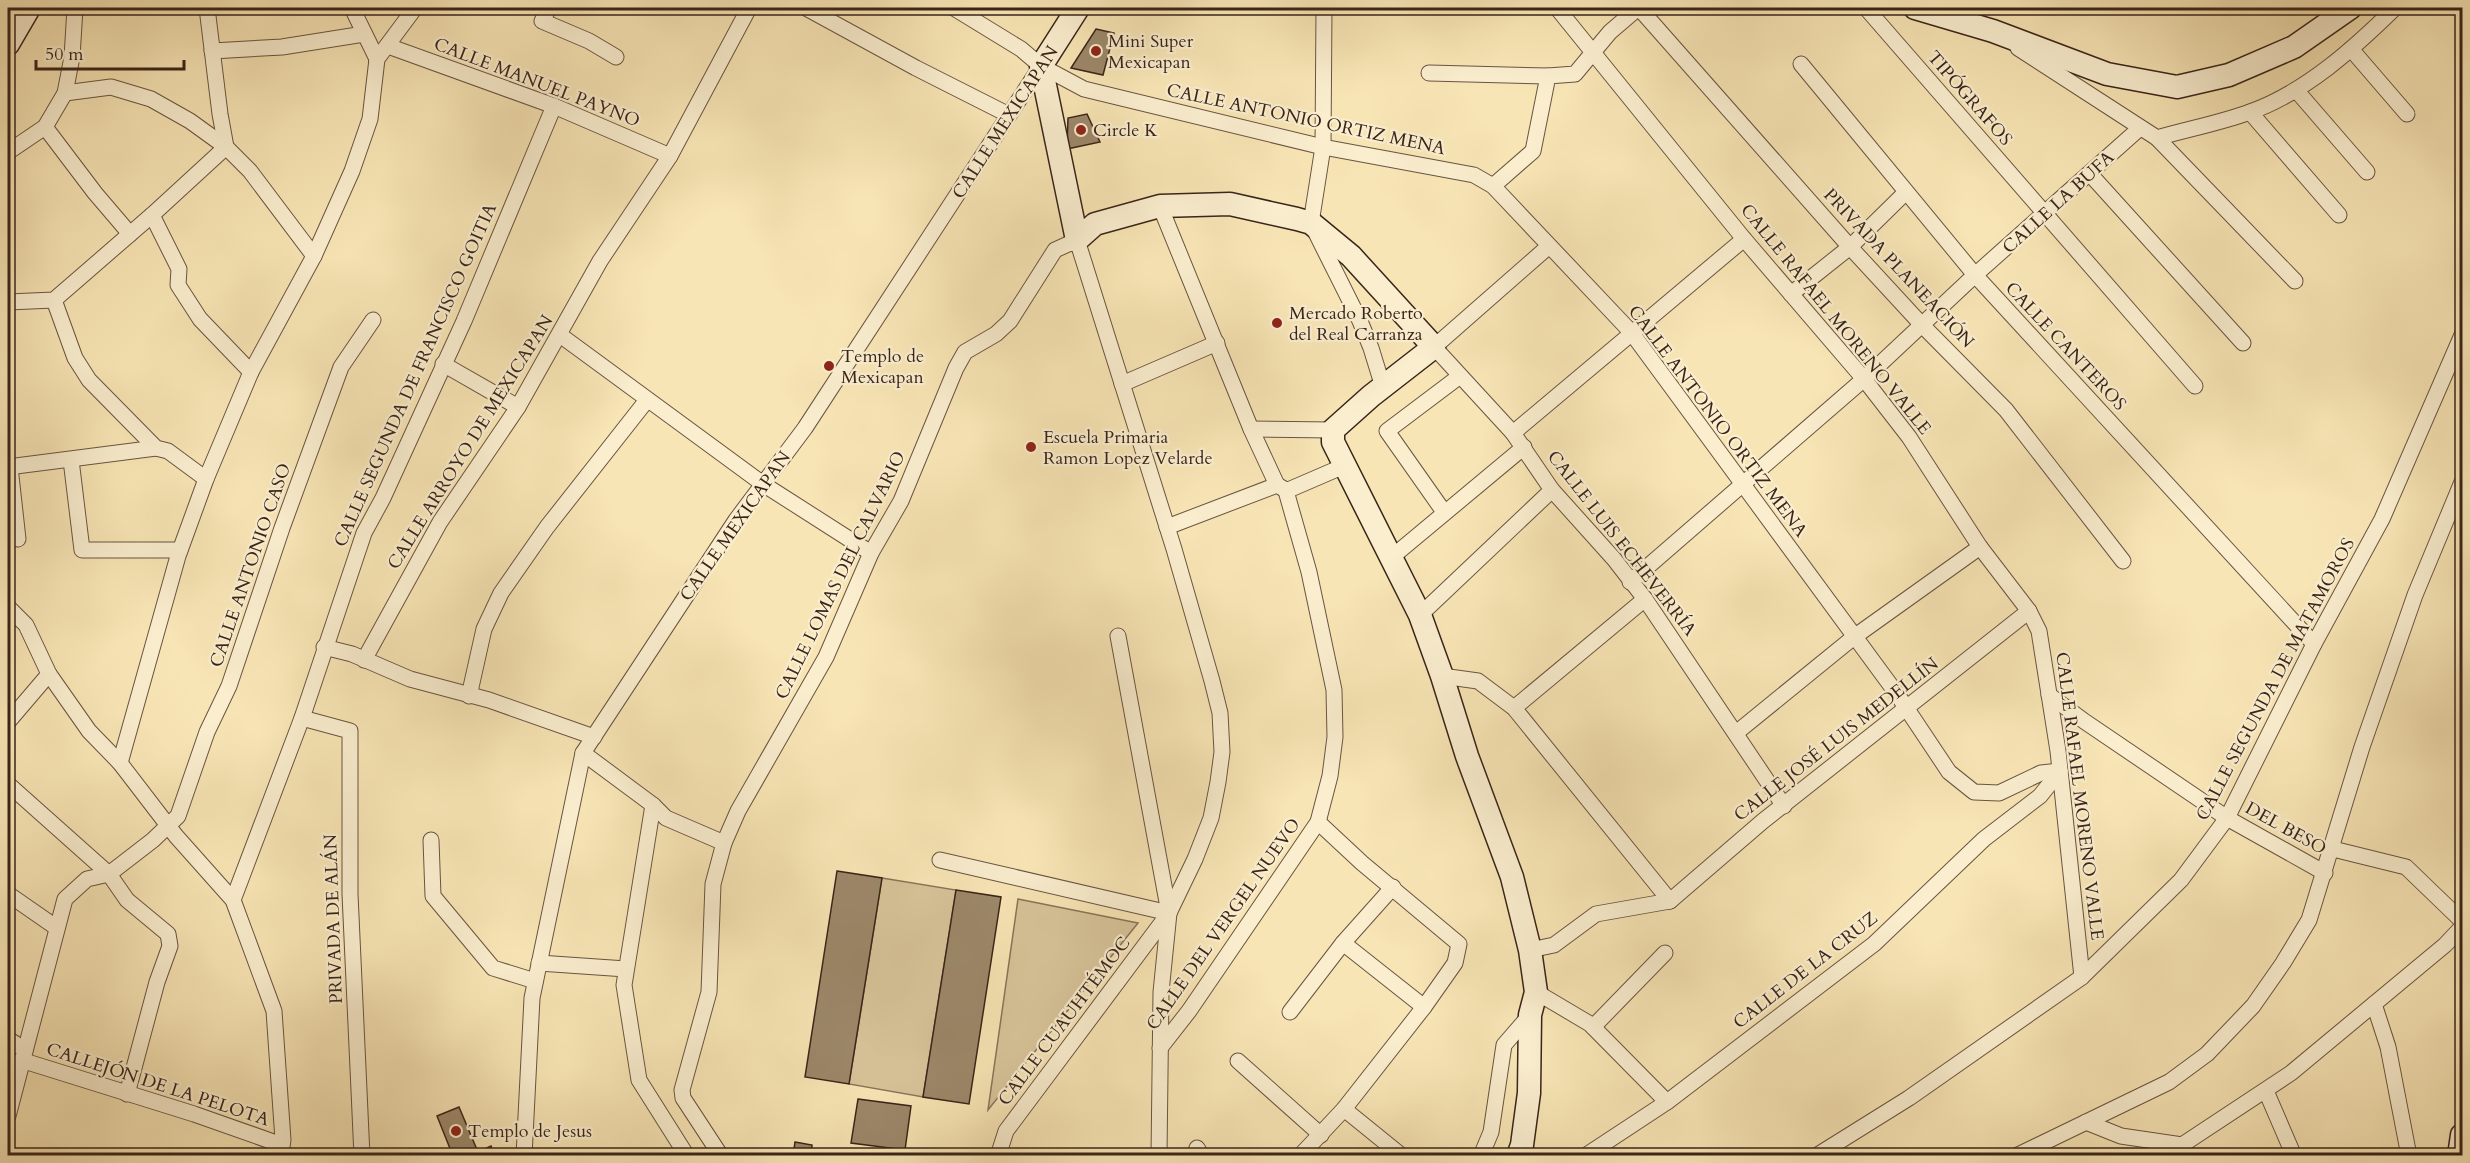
<svg xmlns="http://www.w3.org/2000/svg" width="2470" height="1163" viewBox="0 0 2470 1163" font-family="Cardo,serif">
  <rect width="100%" height="100%" fill="#f8e5b5"/>
  <filter id="stains"><feTurbulence type="fractalNoise" baseFrequency=".00333" numOctaves="4"/><feColorMatrix values="0 0 0 0 .2 0 0 0 0 .09 0 0 0 0 .02 0 0 0 .5 -.17"/></filter>
  <radialGradient id="worn" r=".72"><stop offset=".6" stop-color="#630" stop-opacity="0"/><stop offset="1" stop-color="#630" stop-opacity=".3"/></radialGradient>
  <g fill="#d8c49a" stroke="#88745a" stroke-width="1.5">
    <path d="M882,878L956,890L923,1097L849,1084Z"/>
    <path d="M1018,899L1138,923L988,1110Z"/>
  </g>
  <g fill="#9c886a" stroke="#392419" stroke-width="1.5">
    <path d="M1096,29L1114,33L1103,75L1071,68Z"/>
    <path d="M1087,114L1100,142L1067,149L1068,118Z"/>
    <path d="M837,871L882,878L849,1084L805,1077Z"/>
    <path d="M956,890L1001,897L969,1104L923,1097Z"/>
    <path d="M858,1099L911,1106L905,1150L851,1143Z"/>
    <path d="M459,1107L478,1152L491,1146L495,1156H453L437,1116Z"/>
    <path d="M795,1142L812,1145L811,1156H793Z"/>
  </g>
  <g fill="none" stroke-linecap="round" stroke-linejoin="round">
    <defs>
      <g id="street">
        <path d="M352,8L377,59"/>
        <path d="M549,8L542,21L589,41L616,57"/>
        <path d="M806,8L916,68L1009,115"/>
        <path d="M954,8L1021,49L1041,66L1084,89L1323,147L1474,175L1493,186L1631,332L1897,694L1949,772L1974,792L1999,793L2041,773L2060,771"/>
        <path d="M1324,8L1323,147L1311,223L1360,321L1371,348L1383,387"/>
        <path d="M1557,8L1744,239L1864,379L1909,437L1980,547L2029,611L2039,631L2058,751L2082,977"/>
        <path d="M1639,8L1850,247L1922,325L2006,410L2123,561"/>
        <path d="M1866,8L2195,386"/>
        <path d="M388,46L554,106L670,156"/>
        <path d="M2018,48L2157,138C2188,129 2220,123 2250,112C2306,92 2354,48 2395,8"/>
        <path d="M2351,49L2407,114"/>
        <path d="M212,51L282,47L364,34"/>
        <path d="M1801,64L1975,275L2314,644"/>
        <path d="M1429,73L1548,76"/>
        <path d="M2296,90L2367,172"/>
        <path d="M65,93L111,87L151,99L190,121L226,147L250,171L314,256"/>
        <path d="M2250,112L2339,215"/>
        <path d="M45,127L95,193L130,234"/>
        <path d="M2157,138L2295,281"/>
        <path d="M8,152L45,127L65,93L72,57L75,8"/>
        <path d="M2090,174L2243,343"/>
        <path d="M1493,186L1533,151L1548,76L1575,74L1610,32L1638,8"/>
        <path d="M1160,206L1251,429L1277,485"/>
        <path d="M152,215L179,269L178,285L200,319L251,372"/>
        <path d="M1548,247L1434,347L1513,433L1552,490L1614,559L1645,599L1784,806"/>
        <path d="M1791,294L1850,247L1906,192"/>
        <path d="M54,300L75,358L89,380L156,448L168,451L206,479"/>
        <path d="M8,302L54,300L152,215L226,147L220,114L207,8"/>
        <path d="M560,335L763,484L871,553"/>
        <path d="M443,364L518,407"/>
        <path d="M1122,384L1217,343"/>
        <path d="M1251,429L1333,430"/>
        <path d="M1513,433L1744,239"/>
        <path d="M71,460L82,550H180"/>
        <path d="M8,467L156,448"/>
        <path d="M10,467L18,539"/>
        <path d="M1286,491L1344,466"/>
        <path d="M1444,512L1387,431L1460,376"/>
        <path d="M1167,527L1277,485L1284,489"/>
        <path d="M1392,557L1524,447"/>
        <path d="M1630,582L1864,379L1975,275L2140,128"/>
        <path d="M8,607L26,625L49,674L89,731L120,763L176,836L233,900L274,1011L283,1140L280,1156"/>
        <path d="M1420,615L1552,490"/>
        <path d="M1118,636L1169,913L1161,992L1159,1156"/>
        <path d="M324,647L352,654L410,679L489,700L594,737"/>
        <path d="M364,660L440,522L518,407L600,261L670,156L749,8"/>
        <path d="M1442,676L1478,681L1514,708L1670,901"/>
        <path d="M2049,695L2084,721L2227,818L2325,873"/>
        <path d="M469,696L484,629L501,593L547,527L647,400"/>
        <path d="M1514,708L1645,599"/>
        <path d="M302,718L350,731V894L362,1156"/>
        <path d="M8,722L49,674"/>
        <path d="M1736,733L1854,637L1980,547"/>
        <path d="M583,753L653,805L666,818L724,843"/>
        <path d="M120,763L178,556L206,479L251,372L314,256L352,171L370,119L377,59L415,8"/>
        <path d="M8,784L109,874L127,900L168,934L170,946L157,982L127,1094"/>
        <path d="M653,805L624,985L639,1080L687,1156"/>
        <path d="M431,840L433,896L493,968L535,981"/>
        <path d="M2333,849L2406,867L2462,921"/>
        <path d="M940,860L1169,913"/>
        <path d="M8,894L57,928"/>
        <path d="M233,900L302,718L364,533L383,498L464,321L554,106"/>
        <path d="M1670,901L1763,821L2029,611"/>
        <path d="M1343,943L1424,1007"/>
        <path d="M1530,950L1554,945L1596,914L1670,901"/>
        <path d="M539,963L626,969"/>
        <path d="M1536,992L1590,1024L1667,1102"/>
        <path d="M2374,1004L2388,1047L2409,1156"/>
        <path d="M1290,1012L1343,943L1393,887"/>
        <path d="M1593,1027L1665,953"/>
        <path d="M8,1039L25,1050"/>
        <path d="M1160,1048L1189,1011L1318,822L1330,776L1335,737L1334,690L1309,572L1286,491"/>
        <path d="M21,1060L194,1114L282,1145"/>
        <path d="M1238,1061L1321,1135"/>
        <path d="M2266,1091L2294,1156"/>
        <path d="M1344,1109L1402,1156"/>
        <path d="M8,1116L65,899L87,879L109,874L153,840L178,816L207,732L229,686L282,528L341,367L373,320"/>
        <path d="M2086,1122L2121,1136L2182,1145L2291,1073L2445,945L2462,927"/>
        <path d="M1197,1148L1202,1156"/>
        <path d="M524,1156L532,998L583,753L736,520L805,428L1041,66"/>
        <path d="M721,1156L683,1098L682,1090L709,992L713,884L724,843L738,811L826,657L871,553L901,501L956,368L965,352L996,334L1010,321L1055,250L1077,240L1174,549L1212,681L1220,713L1222,752L1218,782L1211,818L1195,859L1169,913L1006,1131L998,1156"/>
        <path d="M1300,1156L1344,1109L1424,1007L1455,963L1459,944L1362,863L1318,822"/>
        <path d="M1481,1156L1491,1132L1504,1045L1530,1015"/>
        <path d="M1585,1156L1667,1102L1874,944L1984,839L2040,796L2060,771"/>
        <path d="M1816,1156L1909,1098L2082,977L2181,880L2227,818L2314,644L2382,519L2462,335"/>
        <path d="M2016,1156L2169,1082L2207,1054L2253,1006L2283,963L2309,920L2362,747L2415,595L2462,482"/>
      </g>
      <g id="secondary">
        <path d="M1078,8L1041,66L1077,240L1095,224L1160,206L1230,204L1297,219L1311,223L1351,256L1434,347L1371,396L1333,430V442L1420,615L1442,676L1467,756L1512,877L1530,950L1536,992L1530,1015L1529,1093L1522,1145L1518,1156"/>
        <path d="M1915,8L1993,31L2107,74L2177,87L2229,75L2294,47L2350,8"/>
        <path d="M8,44L29,8"/>
        <path d="M2459,1156L2462,1135"/>
      </g>
    </defs>
    <use href="#street" stroke="#695440" stroke-width="17"/>
    <use href="#secondary" stroke="#392419" stroke-width="25"/>
    <use href="#street" stroke="#faeecf" stroke-width="15"/>
    <use href="#secondary" stroke="#faeecf" stroke-width="22"/>
  </g>
  <g fill="#8f2418" stroke="#faeecf" stroke-width="2">
    <circle cx="1096" cy="51" r="6"/>
    <circle cx="1081" cy="130" r="6"/>
    <circle cx="1277" cy="323" r="6"/>
    <circle cx="829" cy="366" r="6"/>
    <circle cx="1031" cy="447" r="6"/>
    <circle cx="456" cy="1131" r="6"/>
  </g>
  <g text-anchor="middle" stroke-width="4.5" stroke-linejoin="round" paint-order="stroke">
    <g font-size="18" fill="#392419" stroke="#faeecf" text-anchor="start">
      <text x="1108" y="47">Mini Super<tspan x="1108" dy="21">Mexicapan</tspan></text>
      <text x="1093" y="136">Circle K</text>
      <text x="1289" y="319">Mercado Roberto<tspan x="1289" dy="21">del Real Carranza</tspan></text>
      <text x="841" y="362">Templo de<tspan x="841" dy="21">Mexicapan</tspan></text>
      <text x="1043" y="443">Escuela Primaria<tspan x="1043" dy="21">Ramon Lopez Velarde</tspan></text>
      <text x="468" y="1137">Templo de Jesus</text>
    </g>
    <g font-size="18" fill="#392419" stroke="#faeecf">
      <text transform="translate(537 82) rotate(21)" y="6">CALLE MANUEL PAYNO</text>
      <text transform="translate(1970 98) rotate(49)" y="6">TIPÓGRAFOS</text>
      <text transform="translate(1306 119) rotate(12)" y="6">CALLE ANTONIO ORTIZ MENA</text>
      <text transform="translate(1005 122) rotate(-57)" y="6">CALLE MEXICAPAN</text>
      <text transform="translate(2058 202) rotate(-42)" y="6">CALLE LA BUFA</text>
      <text transform="translate(1899 268) rotate(47)" y="6">PRIVADA PLANEACIÓN</text>
      <text transform="translate(1836 319) rotate(51)" y="6">CALLE RAFAEL MORENO VALLE</text>
      <text transform="translate(2066 346) rotate(47)" y="6">CALLE CANTEROS</text>
      <text transform="translate(415 375) rotate(-66)" y="6">CALLE SEGUNDA DE FRANCISCO GOITIA</text>
      <text transform="translate(1718 421) rotate(53)" y="6">CALLE ANTONIO ORTIZ MENA</text>
      <text transform="translate(470 442) rotate(-58)" y="6">CALLE ARROYO DE MEXICAPAN</text>
      <text transform="translate(735 526) rotate(-55)" y="6">CALLE MEXICAPAN</text>
      <text transform="translate(1622 543) rotate(52)" y="6">CALLE LUIS ECHEVERRÍA</text>
      <text transform="translate(250 565) rotate(-71)" y="6">CALLE ANTONIO CASO</text>
      <text transform="translate(840 575) rotate(-64)" y="6">CALLE LOMAS DEL CALVARIO</text>
      <text transform="translate(2275 679) rotate(-62)" y="6">CALLE SEGUNDA DE MATAMOROS</text>
      <text transform="translate(1836 739) rotate(-38)" y="6">CALLE JOSÉ LUIS MEDELLÍN</text>
      <text transform="translate(2080 796) rotate(83)" y="6">CALLE RAFAEL MORENO VALLE</text>
      <text transform="translate(2286 828) rotate(29)" y="6">DEL BESO</text>
      <text transform="translate(333 919) rotate(-92)" y="6">PRIVADA DE ALÁN</text>
      <text transform="translate(1223 924) rotate(-55)" y="6">CALLE DEL VERGEL NUEVO</text>
      <text transform="translate(1805 970) rotate(-38)" y="6">CALLE DE LA CRUZ</text>
      <text transform="translate(1064 1021) rotate(-53)" y="6">CALLE CUAUHTÉMOC</text>
      <text transform="translate(158 1084) rotate(18)" y="6">CALLEJÓN DE LA PELOTA</text>
    </g>
  </g>
  <rect width="2470" height="1163" fill="none" stroke="#f8e5b5" stroke-width="30"/>
  <rect x="9" y="9" width="2452" height="1145" fill="none" stroke="#392419" stroke-width="3"/>
  <rect x="15" y="15" width="2440" height="1133" fill="none" stroke="#392419" stroke-width="1.5"/>
  <path d="M36 60v9h148v-9" fill="none" stroke="#392419" stroke-width="3"/>
  <text x="45" y="60" font-size="18" fill="#392419" stroke="#faeecf" stroke-width="4.5" paint-order="stroke">50 m</text>
  <rect width="100%" height="100%" filter="url(#stains)"/>
  <rect width="100%" height="100%" fill="url(#worn)"/>
</svg>
